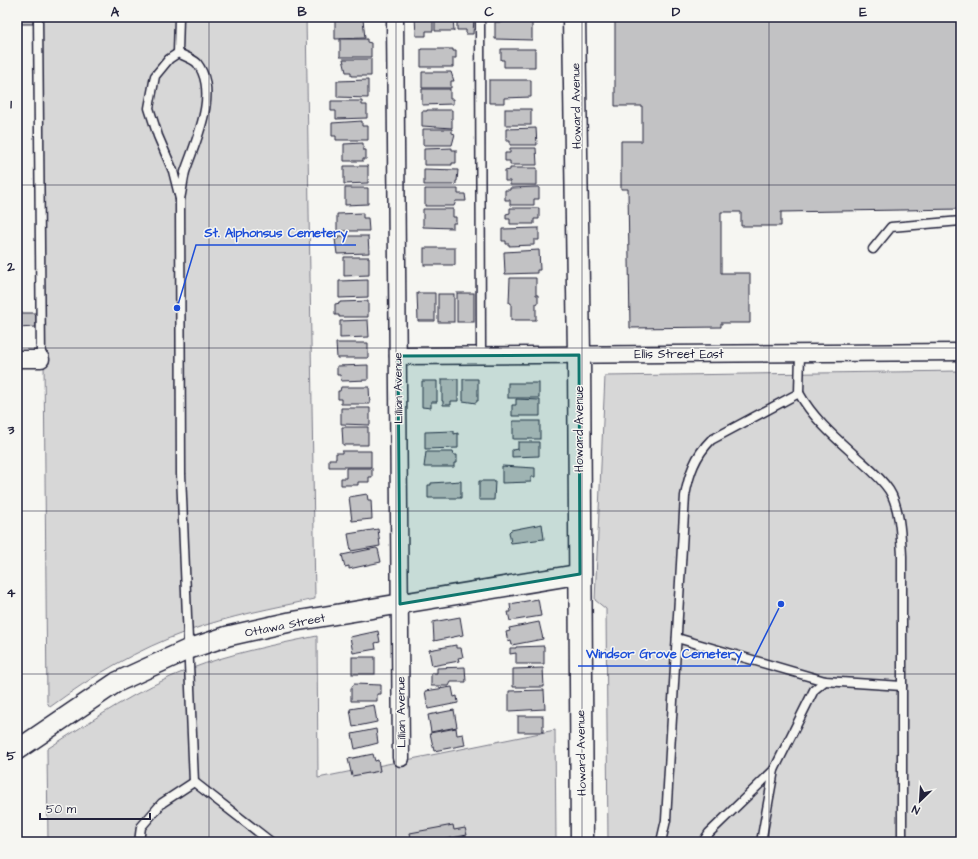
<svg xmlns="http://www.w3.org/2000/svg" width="978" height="859" viewBox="0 0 978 859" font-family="'Architects Daughter',sans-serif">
  <rect width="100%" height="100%" fill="#f6f6f2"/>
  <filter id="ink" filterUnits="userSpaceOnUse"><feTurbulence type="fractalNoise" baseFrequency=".025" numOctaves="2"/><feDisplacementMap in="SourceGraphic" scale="8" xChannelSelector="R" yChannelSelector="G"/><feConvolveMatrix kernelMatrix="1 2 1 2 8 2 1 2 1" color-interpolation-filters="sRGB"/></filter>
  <g filter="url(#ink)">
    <g fill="#d7d7d7" stroke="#7c7c89">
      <path d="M41,17H306L315,599C273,608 229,616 188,631C138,649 92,676 50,707L47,702Z"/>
      <path d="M961,371V842H608L606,609L595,600L605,376Z"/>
      <path d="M317,636L318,778L555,730L556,842H48L47,749C93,720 139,688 190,669C231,653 274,645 317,636Z"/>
    </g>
    <g fill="#c2c2c4" stroke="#22223b">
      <rect x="17" y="17" width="16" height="7"/>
      <path d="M415,17H433V31H426V36H416Z"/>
      <path d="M435,17H453L454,31H435Z"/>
      <path d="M457,17H474L473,34H466V30H457Z"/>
      <path d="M502,17H532V40L495,39V22H502Z"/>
      <path d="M615,17H961V209L781,212V226H741V212H721V273H750V323H721V327L630,328L628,189H621V141H642V106H615Z"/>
      <path d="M363,19L365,38L335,39V20Z"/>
      <path d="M340,39H367V42L371,43V57H340Z"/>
      <path d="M421,49H453V51H456V58H453V67H421Z"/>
      <path d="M501,49H535V67H504V60H501Z"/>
      <path d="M343,59H371V76H351V72H346Z"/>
      <path d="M422,72H451L454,81H451V88H422Z"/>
      <path d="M368,80V98L337,97V81Z"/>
      <path d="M489,80H531V97L504,98V103H489Z"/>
      <path d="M422,89H450V99H453V104L422,105Z"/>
      <path d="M331,101H362V105H367V118L336,119V111H331Z"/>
      <rect x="505" y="109" width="26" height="16"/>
      <path d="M427,110H452V128L422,126V111H427Z"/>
      <path d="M362,121V126H368V140H336V136H332V123Z"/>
      <path d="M536,128L537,145H510V141H506V129Z"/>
      <path d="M423,129H452V133L455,134L452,145H423Z"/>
      <path d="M363,143V150H366V159H363V161H344V144Z"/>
      <path d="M452,148V150H456V163H452V165H424V149Z"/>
      <path d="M510,148H536L537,165H510V161H505V153H510Z"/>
      <path d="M344,166H368V183L344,184Z"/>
      <path d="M510,168H537V185H510V181H505V171L510,170Z"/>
      <path d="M424,169L458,170L457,181H456V184L453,185H424Z"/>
      <path d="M539,187V199H534V205H510V200H505V190H510V188Z"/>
      <path d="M345,188H368V204L345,205Z"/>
      <path d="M425,189H458V194H465L466,201H456L454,206H425Z"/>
      <path d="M510,208H539V219H534V224H510V219H506V214L510,213Z"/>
      <path d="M423,209H453V217H456V223H453V228L423,227Z"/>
      <path d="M363,213V218H368L369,231H337V214Z"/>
      <path d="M539,228V240H534V245L509,246V244H506V241H502V229Z"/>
      <path d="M338,236H368L369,253L337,254L335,239H338Z"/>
      <rect x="424" y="248" width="31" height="17"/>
      <path d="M539,250L540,270H537V273L505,274L504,252Z"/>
      <path d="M344,257H369V275L344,276Z"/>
      <path d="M510,278H536V295H538V303H536V320H511V303H509Z"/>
      <path d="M368,280V297L339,298V281Z"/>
      <path d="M417,293H435V321H418Z"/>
      <rect x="457" y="293" width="17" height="29"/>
      <rect x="438" y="294" width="16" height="28"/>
      <path d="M368,301V317H339V315H335V304L340,303V302Z"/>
      <path d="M17,313H36V327L17,328Z"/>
      <path d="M368,320L369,337L340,338V321Z"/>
      <path d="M336,343H368V358H337Z"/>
      <path d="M368,365V380L341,381L340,375H337V366Z"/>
      <path d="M442,379H458V401H451V405H443V401H442Z"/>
      <path d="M463,379H478V401H476V403L463,401Z"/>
      <path d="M422,381H437V402H431V408L422,407Z"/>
      <rect x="508" y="383" width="31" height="15"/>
      <path d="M341,387H369L370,404H341V399H338V391H340Z"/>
      <path d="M516,399L540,400V416H512V405H516Z"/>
      <path d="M341,408H370V425L341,424Z"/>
      <rect x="513" y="421" width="27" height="18"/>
      <path d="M342,427H368V445H343Z"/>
      <path d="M454,431V434L458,433V448L425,449V432Z"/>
      <path d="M518,442H539V456L512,457V450L518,449Z"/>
      <path d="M342,451H371V467H329V459H336V453H342Z"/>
      <path d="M426,452H453L454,455H457V463H454V467H424Z"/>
      <path d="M502,466L535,468V477H531V482L502,483Z"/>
      <path d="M346,468H372V477H369V482H358V485H341V478H346Z"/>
      <path d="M461,481V498H428V485H431V483Z"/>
      <path d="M479,481H495L494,500H479Z"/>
      <path d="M367,494L368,500H371L372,519L352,521L349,497Z"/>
      <path d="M542,524L544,539L511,543L509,532L511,530Z"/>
      <path d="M378,529L380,546L351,551L348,534Z"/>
      <path d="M376,548L378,549L381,562L349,569V566L345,567L342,555Z"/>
      <path d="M538,599L541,616L510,621L508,612H511L510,604Z"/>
      <path d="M460,617L463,635L434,641L433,622Z"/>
      <path d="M539,622L543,639L512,645L511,641L508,642L506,632L510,631L509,628Z"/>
      <path d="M378,631L380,642L375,643L376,649L353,653L350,637Z"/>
      <path d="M456,645V648H461L463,657L458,658L459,661L432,666L429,650Z"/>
      <path d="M544,646V664H516V653L510,654V648H516V647Z"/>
      <rect x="352" y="657" width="23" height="17"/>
      <path d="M465,667L466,682H451L449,686H431V673H437V668Z"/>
      <path d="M543,668L544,687H513V669Z"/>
      <path d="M354,684L381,685V694H377V701H351V688Z"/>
      <path d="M452,687L454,697L457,696L458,703L428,709L425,691Z"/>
      <path d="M544,690L545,709L509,711V691Z"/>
      <path d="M374,705L377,722L353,727L350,709Z"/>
      <path d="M454,710L457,727L431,732L428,715Z"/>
      <rect x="518" y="716" width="25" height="16"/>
      <path d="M456,728L457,735L463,734L465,745L434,751L430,733Z"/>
      <path d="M376,729L378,743L355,749L352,734Z"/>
      <path d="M373,754L375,761L378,760L380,771L352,776L348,759Z"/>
      <path d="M453,825L454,830L465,828L467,835L431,842H401V840L411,838L410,833Z"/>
    </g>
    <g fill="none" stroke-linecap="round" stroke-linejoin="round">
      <defs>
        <g id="service">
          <path d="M38,17L41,359"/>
          <path d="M480,17L481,356"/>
          <path d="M178,53C184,56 193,59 197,63C220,93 195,142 185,172C183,181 182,190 180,199L173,171L158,136L149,108L155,76L169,59Z"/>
          <path d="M178,53L179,17"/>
          <path d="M180,199L181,474L194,782"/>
          <path d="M873,249L891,227L961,221"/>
          <path d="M799,393C814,420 837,439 860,460C870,469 881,478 889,490C900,507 901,537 902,556V842"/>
          <path d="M677,638L825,681L902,686"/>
          <path d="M194,782L271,842"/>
          <path d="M139,842L141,827L162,803L194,782"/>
          <path d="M661,842L666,820L685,496C689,474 695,456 711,440L799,393L800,353"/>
          <path d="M703,842L709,833L774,770"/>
          <path d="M761,842L774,770L814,690L825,681"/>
        </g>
        <g id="minor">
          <path d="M395,17L401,758"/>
          <path d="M398,356L961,352"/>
          <path d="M17,359H41"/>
        </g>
        <path id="tertiary" d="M17,750L117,682L189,649L228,636L290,622L580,574"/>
        <path id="secondary" d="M574,17L579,355L582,842"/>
      </defs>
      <use href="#service" stroke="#22223b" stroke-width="11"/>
      <use href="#minor" stroke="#22223b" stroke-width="19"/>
      <use href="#tertiary" stroke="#22223b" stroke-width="22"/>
      <use href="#secondary" stroke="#22223b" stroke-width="25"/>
      <use href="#service" stroke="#f6f6f2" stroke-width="8"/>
      <use href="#minor" stroke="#f6f6f2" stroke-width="16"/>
      <use href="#tertiary" stroke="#f6f6f2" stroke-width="19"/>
      <use href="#secondary" stroke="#f6f6f2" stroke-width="22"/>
    </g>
  </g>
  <path fill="#0f766e" fill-opacity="0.2" stroke="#0f766e" stroke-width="3" stroke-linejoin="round" d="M579,355L580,574L400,604L398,356Z"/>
  <path fill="none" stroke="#22223b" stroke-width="1" stroke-opacity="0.55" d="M209,17V842M396,17V842M582,17V842M769,17V842M17,185H961M17,348H961M17,511H961M17,674H961"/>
  <g text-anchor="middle" stroke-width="3" stroke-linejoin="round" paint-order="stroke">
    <g font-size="12" fill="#22223b" stroke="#f6f6f2">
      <text transform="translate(576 106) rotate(-91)" y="4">Howard Avenue</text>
      <text x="679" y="358">Ellis Street East</text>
      <text transform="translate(398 388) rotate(-91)" y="4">Lillian Avenue</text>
      <text transform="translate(579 429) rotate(-90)" y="4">Howard Avenue</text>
      <text transform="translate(285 625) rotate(-11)" y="4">Ottawa Street</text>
      <text transform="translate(401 712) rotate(-91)" y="4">Lillian Avenue</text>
      <text transform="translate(581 753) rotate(-91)" y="4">Howard Avenue</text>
    </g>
  </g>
  <path fill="none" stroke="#1d4ed8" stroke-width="1.5" d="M177 308L196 245H356M781 604L750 666H578"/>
  <g fill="#1d4ed8" stroke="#f6f6f2" stroke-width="1.5">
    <circle cx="177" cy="308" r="4"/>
    <circle cx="781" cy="604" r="4"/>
  </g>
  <g font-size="13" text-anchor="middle" font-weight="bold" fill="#1d4ed8" stroke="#f6f6f2" stroke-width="3" stroke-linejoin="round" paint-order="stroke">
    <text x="276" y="237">St. Alphonsus Cemetery</text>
    <text x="664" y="658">Windsor Grove Cemetery</text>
  </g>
  <rect width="978" height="859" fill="none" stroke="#f6f6f2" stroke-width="44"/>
  <g transform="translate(920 801) rotate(205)" stroke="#f6f6f2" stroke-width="3" paint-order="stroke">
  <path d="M0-3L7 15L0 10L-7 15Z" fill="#22223b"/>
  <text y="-6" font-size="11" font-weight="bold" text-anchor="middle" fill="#22223b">N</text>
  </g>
  <path d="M40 813v6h110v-6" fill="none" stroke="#22223b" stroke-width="2"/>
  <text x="46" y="813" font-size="12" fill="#22223b" stroke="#f6f6f2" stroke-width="3" paint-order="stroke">50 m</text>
  <rect x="22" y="22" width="934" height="815" fill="none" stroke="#22223b" stroke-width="1.5"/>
  <g font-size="13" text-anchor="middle" font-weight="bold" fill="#22223b">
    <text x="115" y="16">A</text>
    <text x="302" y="16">B</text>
    <text x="489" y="16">C</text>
    <text x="676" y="16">D</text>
    <text x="863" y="16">E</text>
    <text x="11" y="108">1</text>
    <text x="11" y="271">2</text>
    <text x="11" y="434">3</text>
    <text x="11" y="597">4</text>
    <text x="11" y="760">5</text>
  </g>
</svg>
